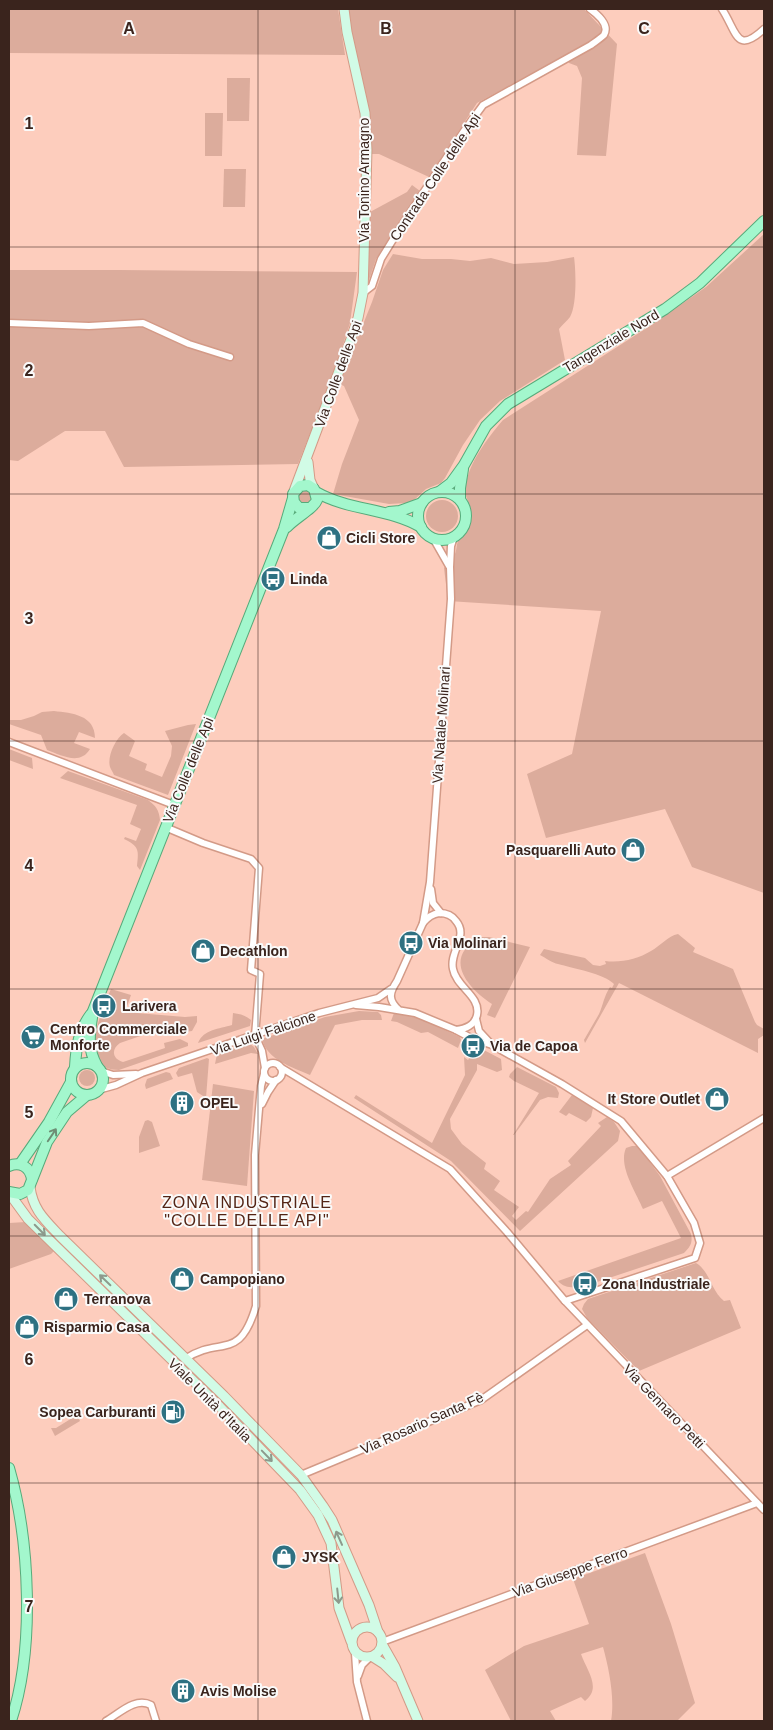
<svg xmlns="http://www.w3.org/2000/svg" width="773" height="1730" viewBox="0 0 773 1730" font-family="Arial,sans-serif">
  <rect width="100%" height="100%" fill="#fdcdbd"/>
  <g fill="#dcac9c">
    <path d="M9,9H338L345,55L9,53Z"/>
    <path d="M348,9H584L617,44L606,156L577,155L582,78L577,66L569,63L566,55L477,103L429,177L379,154H371L368,109L350,25Z"/>
    <path d="M227,78H250L249,121H227Z"/>
    <path d="M205,113H223L222,156H205Z"/>
    <path d="M224,169H246L245,207H223Z"/>
    <path d="M412,185L420,191L376,259L369,280L367,278L370,212L407,192Z"/>
    <path d="M764,234V893L692,867L665,809L546,838L527,774L572,754L601,611L448,601L444,568C447,564 452,560 454,556C457,551 456,546 458,541C465,529 474,526 471,510C470,502 464,497 465,488C469,462 487,439 503,420L653,324L706,287Z"/>
    <path d="M393,254L422,259H451L470,261L491,258L514,264L547,262L574,257C576,271 577,305 570,317C567,321 562,325 559,329L565,360L500,401L480,420L463,445L445,478L441,483L426,489L414,500L406,503L389,504L333,494L342,464L359,420L344,386L339,384L372,302L383,270Z"/>
    <path d="M9,270H119L357,272L350,323L331,381L298,464L124,467L105,431H65L18,461L9,460Z"/>
    <circle cx="305" cy="497" r="7"/>
    <circle cx="442" cy="516" r="16"/>
    <path d="M54,711C72,713 95,715 95,738L79,732L74,743L90,749C80,766 61,755 47,750L41,735L9,724V720H21L34,716L42,712Z"/>
    <path d="M196,724L168,795L114,775C113,772 111,770 110,767C107,757 115,739 124,733L135,741L129,756L147,764L145,770L162,777L171,756L172,746L165,731L188,725Z"/>
    <path d="M9,749L32,758L33,769L9,760Z"/>
    <path d="M68,771L148,800C156,806 159,810 160,820L140,870L137,866C139,850 139,846 124,839L125,837L136,841L141,829L130,824L137,805L60,778Z"/>
    <path d="M678,934L695,948L693,952L733,969L755,1022L757,1025L764,1029V1035L758,1039V1053L619,983L585,1043L584,1040C589,1031 594,1023 599,1014C603,1005 604,996 610,987L612,988L614,984C605,974 572,968 558,964C552,963 546,958 540,955L544,949L585,958L593,965L600,966L606,964L605,961C621,963 638,959 651,951C660,946 668,936 678,934Z"/>
    <path d="M481,937H489L530,947L495,1018L487,1015L492,1004C466,987 442,957 481,937Z"/>
    <path d="M111,989L131,995L125,1012L185,1017L197,1016V1022L192,1031L161,1035L158,1030L120,1043C111,1049 112,1059 123,1062L165,1048L164,1043L180,1039L188,1043V1046L119,1070C82,1069 95,1031 103,1008L108,1010L110,1006L105,1003Z"/>
    <path d="M359,1011L378,1012L381,1015L382,1020H362L335,1025L310,1075C292,1067 267,1060 262,1039L325,1017Z"/>
    <path d="M233,1013C240,1014 245,1015 251,1020L250,1026L198,1043C204,1029 219,1029 232,1025Z"/>
    <path d="M394,1013L414,1016L460,1037L461,1040L458,1048L428,1032L421,1033L397,1022L391,1021Z"/>
    <path d="M469,1042L471,1044L470,1048L478,1052L480,1048L501,1059L502,1070L497,1072L477,1064V1070L450,1119L451,1129L462,1144L486,1163L484,1169L500,1181L494,1190L519,1207L512,1216L516,1220L526,1211L528,1212L550,1179L571,1165L568,1161L601,1126L598,1123L607,1117L614,1122L620,1131L618,1141L520,1231L451,1161L354,1098L356,1095L432,1143L465,1075L464,1057L468,1060L471,1056L464,1051Z"/>
    <path d="M249,1043L254,1047L258,1054L251,1053L215,1064L217,1054Z"/>
    <path d="M207,1058L209,1059L206,1098L197,1092L192,1073L178,1077L176,1073L179,1068Z"/>
    <path d="M517,1067L556,1087L559,1093L558,1098L548,1097L540,1100L514,1135H513L539,1093L514,1081L509,1077L510,1074Z"/>
    <circle cx="87" cy="1078" r="8"/>
    <path d="M166,1072L170,1073L173,1079L146,1089L145,1085L147,1079Z"/>
    <path d="M213,1084L254,1091L247,1186L202,1180Z"/>
    <path d="M572,1095L593,1108L591,1117L586,1122L569,1113L566,1116L559,1112Z"/>
    <path d="M148,1120L152,1122L160,1146L139,1153V1137L145,1121Z"/>
    <path d="M632,1146H638L660,1176L691,1234C693,1243 690,1247 684,1253L585,1286C575,1288 565,1289 558,1281L681,1238L662,1201L643,1209C636,1192 618,1166 626,1148Z"/>
    <path d="M26,1222L55,1250L51,1254L9,1269V1223Z"/>
    <path d="M696,1263C710,1271 711,1291 724,1301L730,1300L741,1328L639,1371L587,1318L582,1309L584,1304L588,1299Z"/>
    <path d="M77,1415L80,1421L55,1436L51,1428H56Z"/>
    <path d="M645,1553L671,1624L695,1703L677,1721H611C615,1698 609,1669 603,1647L581,1654C587,1671 602,1688 585,1701L581,1697L550,1711L556,1721H511L485,1670L524,1646L589,1624L573,1579Z"/>
  </g>
  <g fill="none" stroke-linecap="round" stroke-linejoin="round">
    <defs>
      <g id="street">
        <path d="M722,9C737,32 736,55 764,29"/>
        <path d="M363,293L372,286L381,259L402,225L464,131L483,105L591,45C595,42 601,38 604,35C610,25 597,14 590,9"/>
        <path d="M9,323L89,326L143,323L189,344L230,357"/>
        <path d="M433,538L449,566"/>
        <path d="M9,742L174,805"/>
        <path d="M165,827L203,843L251,859L259,868L251,970L260,974L255,1036L262,1051L265,1068"/>
        <path d="M431,889L433,903L441,913"/>
        <path d="M423,923L430,882L451,599L450,567L451,546L454,537"/>
        <path d="M356,1005L379,1007L415,1013L456,1030C465,1029 475,1025 477,1015C481,996 456,987 453,969C449,952 469,936 456,921C452,915 446,913 439,913C432,914 427,918 423,923L397,981C389,993 388,1000 399,1010"/>
        <path d="M476,1019L479,1031L491,1044"/>
        <path d="M456,1030L471,1038L492,1045L562,1084L621,1121L667,1176L694,1223L700,1243L695,1258L565,1301"/>
        <circle cx="273" cy="1072" r="9"/>
        <path d="M280,1067L450,1169L507,1232L565,1301L764,1510"/>
        <path d="M101,1071L113,1075L136,1074"/>
        <path d="M98,1090L116,1085L142,1073L319,1013L378,998L391,989"/>
        <path d="M262,1104L268,1092L276,1080"/>
        <path d="M667,1176L764,1118"/>
        <path d="M185,1359C221,1335 239,1363 256,1306L255,1155L261,1086L264,1074"/>
        <path d="M301,1475L481,1400L587,1325"/>
        <path d="M382,1642L757,1503"/>
        <path d="M355,1653L357,1682L367,1721"/>
        <path d="M358,1676L362,1665L369,1658"/>
        <path d="M106,1721C120,1713 135,1697 151,1705L156,1721"/>
      </g>
      <g id="secondary">
        <path d="M308,462L310,480L314,489"/>
        <path d="M294,491L351,339L358,318L363,293L367,150L365,113L347,32L344,9"/>
        <path d="M30,1187C33,1210 45,1220 60,1236L224,1396L301,1475L323,1506L332,1520L369,1605L378,1632"/>
        <path d="M9,1193L28,1219L220,1407L300,1490L318,1515L331,1543L339,1608L351,1641"/>
        <circle cx="367" cy="1642" r="15"/>
        <path d="M382,1644L395,1667L418,1721"/>
        <path d="M373,1657L384,1664L397,1677"/>
      </g>
      <g id="primary">
        <path d="M316,492C349,511 389,508 421,527"/>
        <path d="M439,492L451,483L464,465L486,426L508,404L665,309L700,283L764,221"/>
        <circle cx="442" cy="516" r="24"/>
        <path d="M460,499V488L463,469"/>
        <path d="M389,512L400,511L422,503"/>
        <path d="M287,527C294,519 314,508 317,500L314,489L308,485L300,486L293,494L294,502L299,508H310"/>
        <circle cx="87" cy="1079" r="16"/>
        <path d="M97,1066C86,1046 90,1032 93,1011L284,529L293,498"/>
        <path d="M75,1067C76,1047 79,1030 91,1014"/>
        <path d="M20,1164L49,1122L71,1082"/>
        <path d="M9,1166C20,1161 30,1167 32,1179"/>
        <path d="M9,1192L20,1194L28,1190L47,1142L67,1112L87,1095"/>
        <path d="M9,1468C30,1541 35,1649 11,1721"/>
      </g>
    </defs>
    <use href="#street" stroke="#d39a87" stroke-width="9"/>
    <use href="#secondary" stroke="#d39a87" stroke-width="11"/>
    <use href="#primary" stroke="#57aa7a" stroke-width="12"/>
    <use href="#street" stroke="#fff" stroke-width="6"/>
    <use href="#secondary" stroke="#d1fbe6" stroke-width="9"/>
    <use href="#primary" stroke="#a3f7cd" stroke-width="10"/>
  </g>
  <defs><path id="oneway-shaft" d="M-6 0H5M1.5-3L5.5 0L1.5 3" fill="none" stroke-width="1.6" stroke-linecap="round" stroke-linejoin="round" transform="scale(1.25)"/></defs>
  <use stroke="#6e8e75" href="#oneway-shaft" transform="translate(52 1135) rotate(-56)"/>
  <g stroke="#8d9a8c">
    <use href="#oneway-shaft" transform="translate(40 1230) rotate(45)"/>
    <use href="#oneway-shaft" transform="translate(105 1280) rotate(-136)"/>
    <use href="#oneway-shaft" transform="translate(267 1456) rotate(46)"/>
    <use href="#oneway-shaft" transform="translate(339 1538) rotate(-114)"/>
    <use href="#oneway-shaft" transform="translate(338 1596) rotate(84)"/>
  </g>
  <path fill="none" stroke="#3a241d" stroke-width="1" stroke-opacity="0.55" d="M258,9V1721M515,9V1721M9,247H764M9,494H764M9,741H764M9,989H764M9,1236H764M9,1483H764"/>
  <defs>
    <symbol id="shop-disc" viewBox="-11 -11 22 22"><circle r="9.5" fill="#2e7182" stroke="#fafafa"/><path d="M-5-2.5h2.3a2.7 3.5 0 0 1 5.4 0H5L5.5 6h-11ZM-1.5-2.5h3a1.5 2.3 0 0 0-3 0Z" fill="#fff"/></symbol>
    <symbol id="bus-disc" viewBox="-11 -11 22 22"><circle r="9.5" fill="#2e7182" stroke="#fafafa"/><path d="M-5-6H5V4H4V6H2V4H-2V6H-4V4H-5ZM-3.5-4V0h7V-4ZM-3.5 1.2v1.5H-2V1.2ZM2 1.2v1.5H3.5V1.2Z" fill="#fff"/></symbol>
    <symbol id="supermarket-disc" viewBox="-11 -11 22 22"><circle r="9.5" fill="#2e7182" stroke="#fafafa"/><path d="M-6-5.5h2.5l.6 2H6L4.5 2H-2.5L-4.4-4H-6ZM-1.5 3.2a1.3 1.3 0 1 0 .1 0ZM3 3.2a1.3 1.3 0 1 0 .1 0Z" fill="#fff"/></symbol>
    <symbol id="building-disc" viewBox="-11 -11 22 22"><circle r="9.5" fill="#2e7182" stroke="#fafafa"/><path d="M-4-6H4V6H1V3H-1V6H-4ZM-2.5-4.3h1.7v1.8h-1.7ZM.8-4.3h1.7v1.8H.8ZM-2.5-1h1.7V.8h-1.7ZM.8-1h1.7V.8H.8Z" fill="#fff"/></symbol>
    <symbol id="fuel-disc" viewBox="-11 -11 22 22"><circle r="9.5" fill="#2e7182" stroke="#fafafa"/><path d="M-5.5-6h7V0h2V4h1.3V-2.5L3-4.5l.8-.8L6-3V5H2.5V1h-1V6h-7ZM-4.2-4.7v3.2H.2V-4.7Z" fill="#fff"/></symbol>
  </defs>
  <g fill-rule="evenodd">
    <use href="#shop-disc" x="315" y="524" width="28" height="28"/>
    <use href="#bus-disc" x="259" y="565" width="28" height="28"/>
    <use href="#shop-disc" x="619" y="836" width="28" height="28"/>
    <use href="#bus-disc" x="397" y="929" width="28" height="28"/>
    <use href="#shop-disc" x="189" y="937" width="28" height="28"/>
    <use href="#bus-disc" x="90" y="992" width="28" height="28"/>
    <use href="#supermarket-disc" x="19" y="1023" width="28" height="28"/>
    <use href="#bus-disc" x="459" y="1032" width="28" height="28"/>
    <use href="#shop-disc" x="703" y="1085" width="28" height="28"/>
    <use href="#building-disc" x="168" y="1089" width="28" height="28"/>
    <use href="#shop-disc" x="168" y="1265" width="28" height="28"/>
    <use href="#bus-disc" x="571" y="1270" width="28" height="28"/>
    <use href="#shop-disc" x="52" y="1285" width="28" height="28"/>
    <use href="#shop-disc" x="13" y="1313" width="28" height="28"/>
    <use href="#fuel-disc" x="159" y="1398" width="28" height="28"/>
    <use href="#shop-disc" x="270" y="1543" width="28" height="28"/>
    <use href="#building-disc" x="169" y="1677" width="28" height="28"/>
  </g>
  <g text-anchor="middle" stroke-width="4" stroke-linejoin="round" paint-order="stroke">
    <g font-size="14" fill="#3a241d" stroke="#fafafa">
      <text transform="translate(435 177) rotate(-56)" y="5">Contrada Colle delle Api</text>
      <text transform="translate(364 180) rotate(-90)" y="5">Via Tonino Armagno</text>
      <text transform="translate(611 341) rotate(-31)" y="5">Tangenziale Nord</text>
      <text transform="translate(338 374) rotate(-70)" y="5">Via Colle delle Api</text>
      <text transform="translate(441 725) rotate(-86)" y="5">Via Natale Molinari</text>
      <text transform="translate(188 770) rotate(-68)" y="5">Via Colle delle Api</text>
      <text transform="translate(263 1033) rotate(-19)" y="5">Via Luigi Falcione</text>
      <text transform="translate(210 1400) rotate(45)" y="5">Viale Unità d'Italia</text>
      <text transform="translate(664 1406) rotate(46)" y="5">Via Gennaro Petti</text>
      <text transform="translate(422 1423) rotate(-24)" y="5">Via Rosario Santa Fè</text>
      <text transform="translate(570 1572) rotate(-20)" y="5">Via Giuseppe Ferro</text>
    </g>
    <g font-size="14" font-weight="bold" fill="#3a241d" stroke="#fafafa" text-anchor="start">
      <text x="346" y="543">Cicli Store</text>
      <text x="290" y="584">Linda</text>
      <text x="616" y="855" text-anchor="end">Pasquarelli Auto</text>
      <text x="428" y="948">Via Molinari</text>
      <text x="220" y="956">Decathlon</text>
      <text x="122" y="1011">Larivera</text>
      <text x="50" y="1034">Centro Commerciale<tspan x="50" dy="16">Monforte</tspan></text>
      <text x="490" y="1051">Via de Capoa</text>
      <text x="700" y="1104" text-anchor="end">It Store Outlet</text>
      <text x="200" y="1108">OPEL</text>
      <text x="200" y="1284">Campopiano</text>
      <text x="602" y="1289">Zona Industriale</text>
      <text x="84" y="1304">Terranova</text>
      <text x="44" y="1332">Risparmio Casa</text>
      <text x="156" y="1417" text-anchor="end">Sopea Carburanti</text>
      <text x="302" y="1562">JYSK</text>
      <text x="200" y="1696">Avis Molise</text>
    </g>
    <g font-size="16" letter-spacing="1" fill="#532415" stroke="#fafafa">
      <text x="247" y="1208">ZONA INDUSTRIALE<tspan x="247" dy="18">"COLLE DELLE API"</tspan></text>
    </g>
  </g>
  <g font-size="16" text-anchor="middle" font-weight="bold" fill="#3a241d" stroke="#fafafa" stroke-width="4" stroke-linejoin="round" paint-order="stroke">
    <text x="129" y="34">A</text>
    <text x="386" y="34">B</text>
    <text x="644" y="34">C</text>
    <text x="29" y="129">1</text>
    <text x="29" y="376">2</text>
    <text x="29" y="624">3</text>
    <text x="29" y="871">4</text>
    <text x="29" y="1118">5</text>
    <text x="29" y="1365">6</text>
    <text x="29" y="1612">7</text>
  </g>
  <rect width="773" height="1730" fill="none" stroke="#3a241d" stroke-width="20"/>
</svg>
